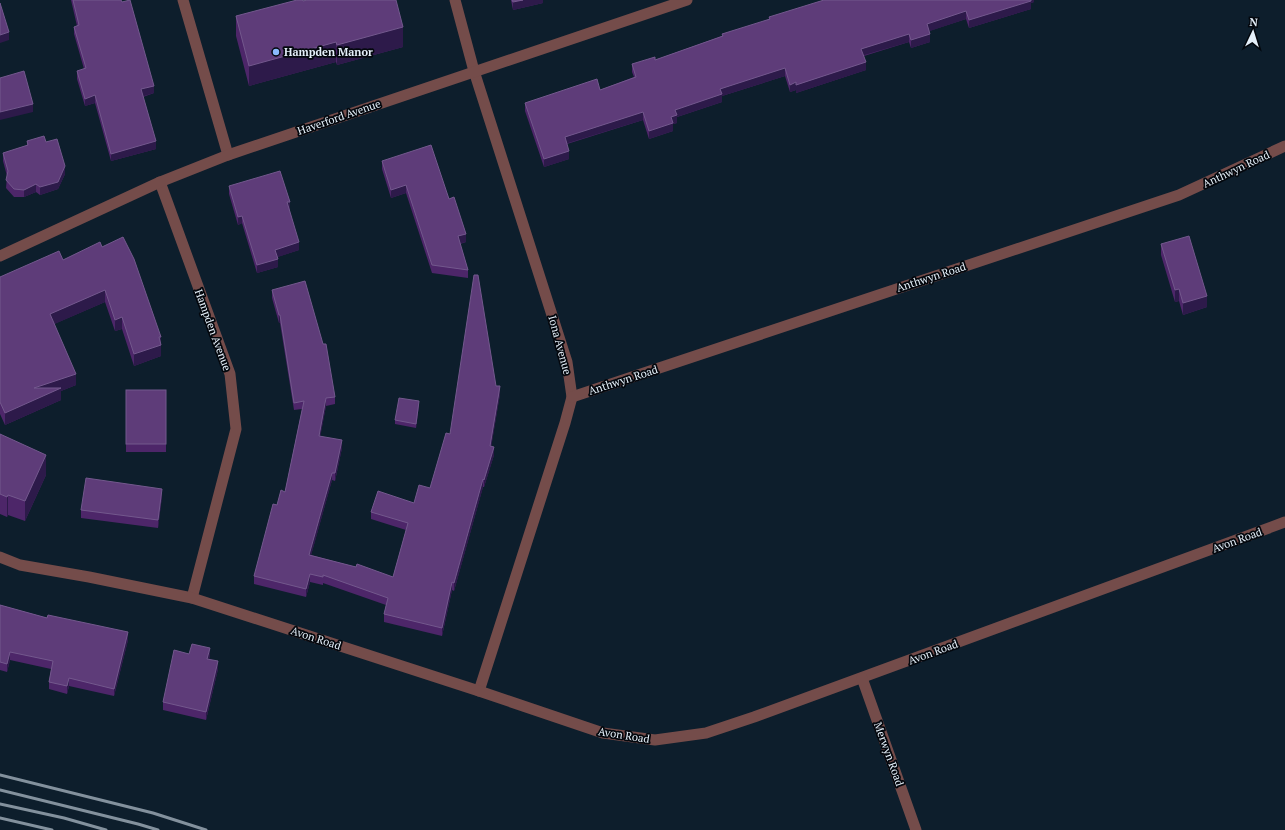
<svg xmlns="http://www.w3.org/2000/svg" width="1285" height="830" viewBox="0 0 1285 830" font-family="'PT Serif',serif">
  <rect width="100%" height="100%" fill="#0d1e2c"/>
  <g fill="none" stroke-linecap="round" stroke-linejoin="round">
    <g stroke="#744c4a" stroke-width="11">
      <path d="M183,0L228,155"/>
      <path d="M455,0L474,71L567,362L572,397L565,423L479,691"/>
      <path d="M160,182L230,374L236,429L192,598"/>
      <path d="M572,397L1179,195L1285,146"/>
      <path d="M0,557L20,565L89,577L192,598L479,691L603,733L655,740L706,733L754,717L1285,522"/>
      <path d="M862,678L916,830"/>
    </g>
    <path stroke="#744c4a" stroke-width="11" d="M0,256L160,182L228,155L687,0"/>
    <g stroke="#83919d" stroke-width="3">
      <path d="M0,775L153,813L206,830"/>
      <path d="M0,790L138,824L158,830"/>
      <path d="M0,804L64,818L106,830"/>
      <path d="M0,818L52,830"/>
    </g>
  </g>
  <g fill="#4d2669">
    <path d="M71,0H121L154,93L143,97L156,149L111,161L95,103L85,106L77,79V71L84,69L74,34V27L77,26Z"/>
    <path d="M511,0H543V3L513,10Z"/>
    <path d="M1034,0V2L1031,3V9L969,28L966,19L929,31L930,42L911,48L909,42L864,56L866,70L796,93V90L790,92L785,76L722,96V102L677,117V123L673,124V131L649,139L643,120L567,144L569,159L544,167L525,111V103L600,90L634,77L632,72V64L655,60L722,36V34L769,20V17Z"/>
    <path d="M303,1L403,47L337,65L336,62L249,86L236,36V16Z"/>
    <path d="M27,141L46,142L65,174L58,189L40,195L36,192L24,197H14L6,188L7,176L3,161V153L27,146Z"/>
    <path d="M382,161L449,199L466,242L460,244L468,270V278L432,273L406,193L391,198L382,169Z"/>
    <path d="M229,186L290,209L289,210L299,250L277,257L278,267L257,273L242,223L238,225L229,194Z"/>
    <path d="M1161,244L1207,307L1183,315L1179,301L1175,302L1161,255Z"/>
    <path d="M102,247L161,344V356L134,366L122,329L115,331L105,302L54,324L76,385L61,391V400L5,425L0,414V277L63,260Z"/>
    <path d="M272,290L335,397V404L326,406L320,436L342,448L335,481L332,480L311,555L393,577L406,530L371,519V512L414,503L430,488L450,434L496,386L500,394L491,447L494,455L484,487H483L454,591L452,590L442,636L384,622V614L386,605L323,583V585L310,582L306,597L254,584V576L277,505L285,492L302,409L294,410L280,323H279L272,298Z"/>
    <path d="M126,390L166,444V452H126Z"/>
    <path d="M419,405L416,428L395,424V420Z"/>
    <path d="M0,434L46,475L25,521L8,515L7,517L0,514Z"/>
    <path d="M162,496L158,528L81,518V510Z"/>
    <path d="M0,605L128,640L114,696L69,686L67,694L49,689V682L51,669L10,660L7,672L0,670Z"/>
    <path d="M189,654L210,656L209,659L218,669L206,720L163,710V702Z"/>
  </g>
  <g fill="#2d1a4a">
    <path d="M523,0H543V3L513,10V2Z"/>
    <path d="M1029,0H1034V2L1031,3V9L969,28V20Z"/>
    <path d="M966,11V19L927,32V24Z"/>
    <path d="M403,27V47L337,65V45Z"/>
    <path d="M9,32V40L0,43V35Z"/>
    <path d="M909,34V42L861,56V49Z"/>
    <path d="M930,34V42L911,48V40Z"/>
    <path d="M336,42V62L249,86V66Z"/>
    <path d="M866,62V70L796,93V85Z"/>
    <path d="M785,68V76L722,96V102L677,117V123L673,124V131L649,139V131L671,117L675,110L720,89Z"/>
    <path d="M796,82V90L790,92V85Z"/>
    <path d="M154,86V93L141,97V89Z"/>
    <path d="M95,95V103L85,106V99Z"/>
    <path d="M33,104V112L0,120V112Z"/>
    <path d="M643,112V120L565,144V137Z"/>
    <path d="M156,141V149L111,161V154Z"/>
    <path d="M569,151V159L544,167V159Z"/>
    <path d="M65,166V174L58,189L40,195V187Z"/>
    <path d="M36,184V192L24,197V190Z"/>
    <path d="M406,185V193L391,198V190Z"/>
    <path d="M287,202H290V209L287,210Z"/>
    <path d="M242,216V223L238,225V217Z"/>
    <path d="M466,234V242L458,244V236Z"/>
    <path d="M299,242V250L275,258V250Z"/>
    <path d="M278,259V267L257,273V265Z"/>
    <path d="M1179,289V301L1175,302V290Z"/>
    <path d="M105,290V302L50,326V314Z"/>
    <path d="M1207,296V307L1183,315V303Z"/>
    <rect x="279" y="315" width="1" height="8"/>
    <path d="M122,317V329L115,331V320Z"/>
    <path d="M159,337H161V356L134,366V354Z"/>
    <path d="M76,374V385L61,391V400L5,425V413L34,388Z"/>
    <path d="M500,386V394L490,454V446Z"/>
    <path d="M326,398V406L319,444V436Z"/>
    <path d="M419,401V405L416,428V424Z"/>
    <path d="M342,440V448L335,481V473Z"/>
    <path d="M494,447V455L484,487V480Z"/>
    <path d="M46,455V475L25,521V501Z"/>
    <path d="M332,473V480L309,563V555Z"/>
    <path d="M483,479V487L454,591V583Z"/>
    <path d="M162,489V496L158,528V520Z"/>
    <path d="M8,495V515L7,517V497Z"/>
    <path d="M310,574V582L306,597V589Z"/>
    <path d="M452,582V590L442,636V628Z"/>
    <path d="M128,632V640L114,696V689Z"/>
    <path d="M210,648V656L207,666V659Z"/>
    <path d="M10,652V660L7,672V664Z"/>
    <path d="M218,661V669L206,720V712Z"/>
    <path d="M69,678V686L67,694V686Z"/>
  </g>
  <g fill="#5e3c79" stroke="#73588d">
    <path d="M73,0H121L122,2L130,0L154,86L141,89L156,141L111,154L95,95L85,99L77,71L86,68L74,27L79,25Z"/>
    <path d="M297,0H303V1L307,0H396L403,27L337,45L336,42L249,66L236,16Z"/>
    <path d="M512,0H523L513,2Z"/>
    <path d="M824,0H1031V1L969,20L966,11L927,24L930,34L911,40L909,34L861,49L866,62L796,85V82L790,85L785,68L720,89L722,94L675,110L677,115L671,117L673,123L649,131L643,112L565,137L569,151L544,159L525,103L597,79L600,90L636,77L632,64L655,57V60L723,36L722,34L770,19L769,17Z"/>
    <path d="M0,3L9,32L0,35Z"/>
    <path d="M24,71L33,104L0,112V78Z"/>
    <path d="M44,136L46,142L57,139L65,166L58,182L40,187L36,184L24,190L14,189L6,180L8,171L3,153L28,145L27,141Z"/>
    <path d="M431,145L449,199L454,197L466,234L458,236L468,270L432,265L406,185L391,190L382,161Z"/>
    <path d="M280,171L290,202H287L299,242L275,250L278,259L257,265L242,216L238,217L229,186Z"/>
    <path d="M1189,236L1207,296L1183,303L1179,289L1175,290L1161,244Z"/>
    <path d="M123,237L134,259L161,337H159L161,345L134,354L122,317L115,320L105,290L50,314L76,374L34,388H61L5,413L0,402V277L59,251L63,260L100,242L102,247Z"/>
    <path d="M474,275H478L496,386H500L490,446L494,447L484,480L483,479L454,583L452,582L442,628L384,614L388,598L323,575V577L310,574L306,589L254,576L273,504L277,505L281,490L285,492L304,401L294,403L280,315H279L272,290L305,281L323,344H326L335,397L326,398L319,436L342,440L335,473H332L309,555L356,567L357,564L393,577L408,523L371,512L378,491L414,503L419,485L430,488L446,433L450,434Z"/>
    <rect x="126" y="390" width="40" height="54"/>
    <path d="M399,398L419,401L416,424L395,420Z"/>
    <path d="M0,434L46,455L25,501L8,495L7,497L0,494Z"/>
    <path d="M86,478L162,489L158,520L81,510Z"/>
    <path d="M0,605L47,618L48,615L128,632L114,689L69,678L67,686L49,682L53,661L10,652L7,664L0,662Z"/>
    <path d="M192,644L210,648L207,659L218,661L206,712L163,702L174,650L189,654Z"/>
  </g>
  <circle fill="#8abafc" stroke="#03070d" stroke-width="1.5" cx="276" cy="52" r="4"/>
  <g text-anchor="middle" stroke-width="3.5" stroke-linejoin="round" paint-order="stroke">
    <g font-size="11" font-weight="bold" fill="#e5f0fa" stroke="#03070d" text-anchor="start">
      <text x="284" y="56">Hampden Manor</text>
    </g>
    <g font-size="11" fill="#e5f0fa" stroke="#03070d">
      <text transform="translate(339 117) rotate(-19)" y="4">Haverford Avenue</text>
      <text transform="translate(1236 169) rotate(-25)" y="4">Anthwyn Road</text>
      <text transform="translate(931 277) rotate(-18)" y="4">Anthwyn Road</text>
      <text transform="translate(213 330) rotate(70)" y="4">Hampden Avenue</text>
      <text transform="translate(560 345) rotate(75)" y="4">Iona Avenue</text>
      <text transform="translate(623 380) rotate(-18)" y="4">Anthwyn Road</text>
      <text transform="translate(1237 540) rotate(-20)" y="4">Avon Road</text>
      <text transform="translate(316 638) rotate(18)" y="4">Avon Road</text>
      <text transform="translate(933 652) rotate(-20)" y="4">Avon Road</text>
      <text transform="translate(624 735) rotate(9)" y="4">Avon Road</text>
      <text transform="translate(889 754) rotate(70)" y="4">Merwyn Road</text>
    </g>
  </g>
  <g transform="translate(1253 32) rotate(4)" stroke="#03070d" stroke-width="3" paint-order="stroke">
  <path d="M0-3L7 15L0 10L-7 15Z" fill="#e5f0fa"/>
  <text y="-6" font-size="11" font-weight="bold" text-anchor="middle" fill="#e5f0fa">N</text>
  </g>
</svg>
